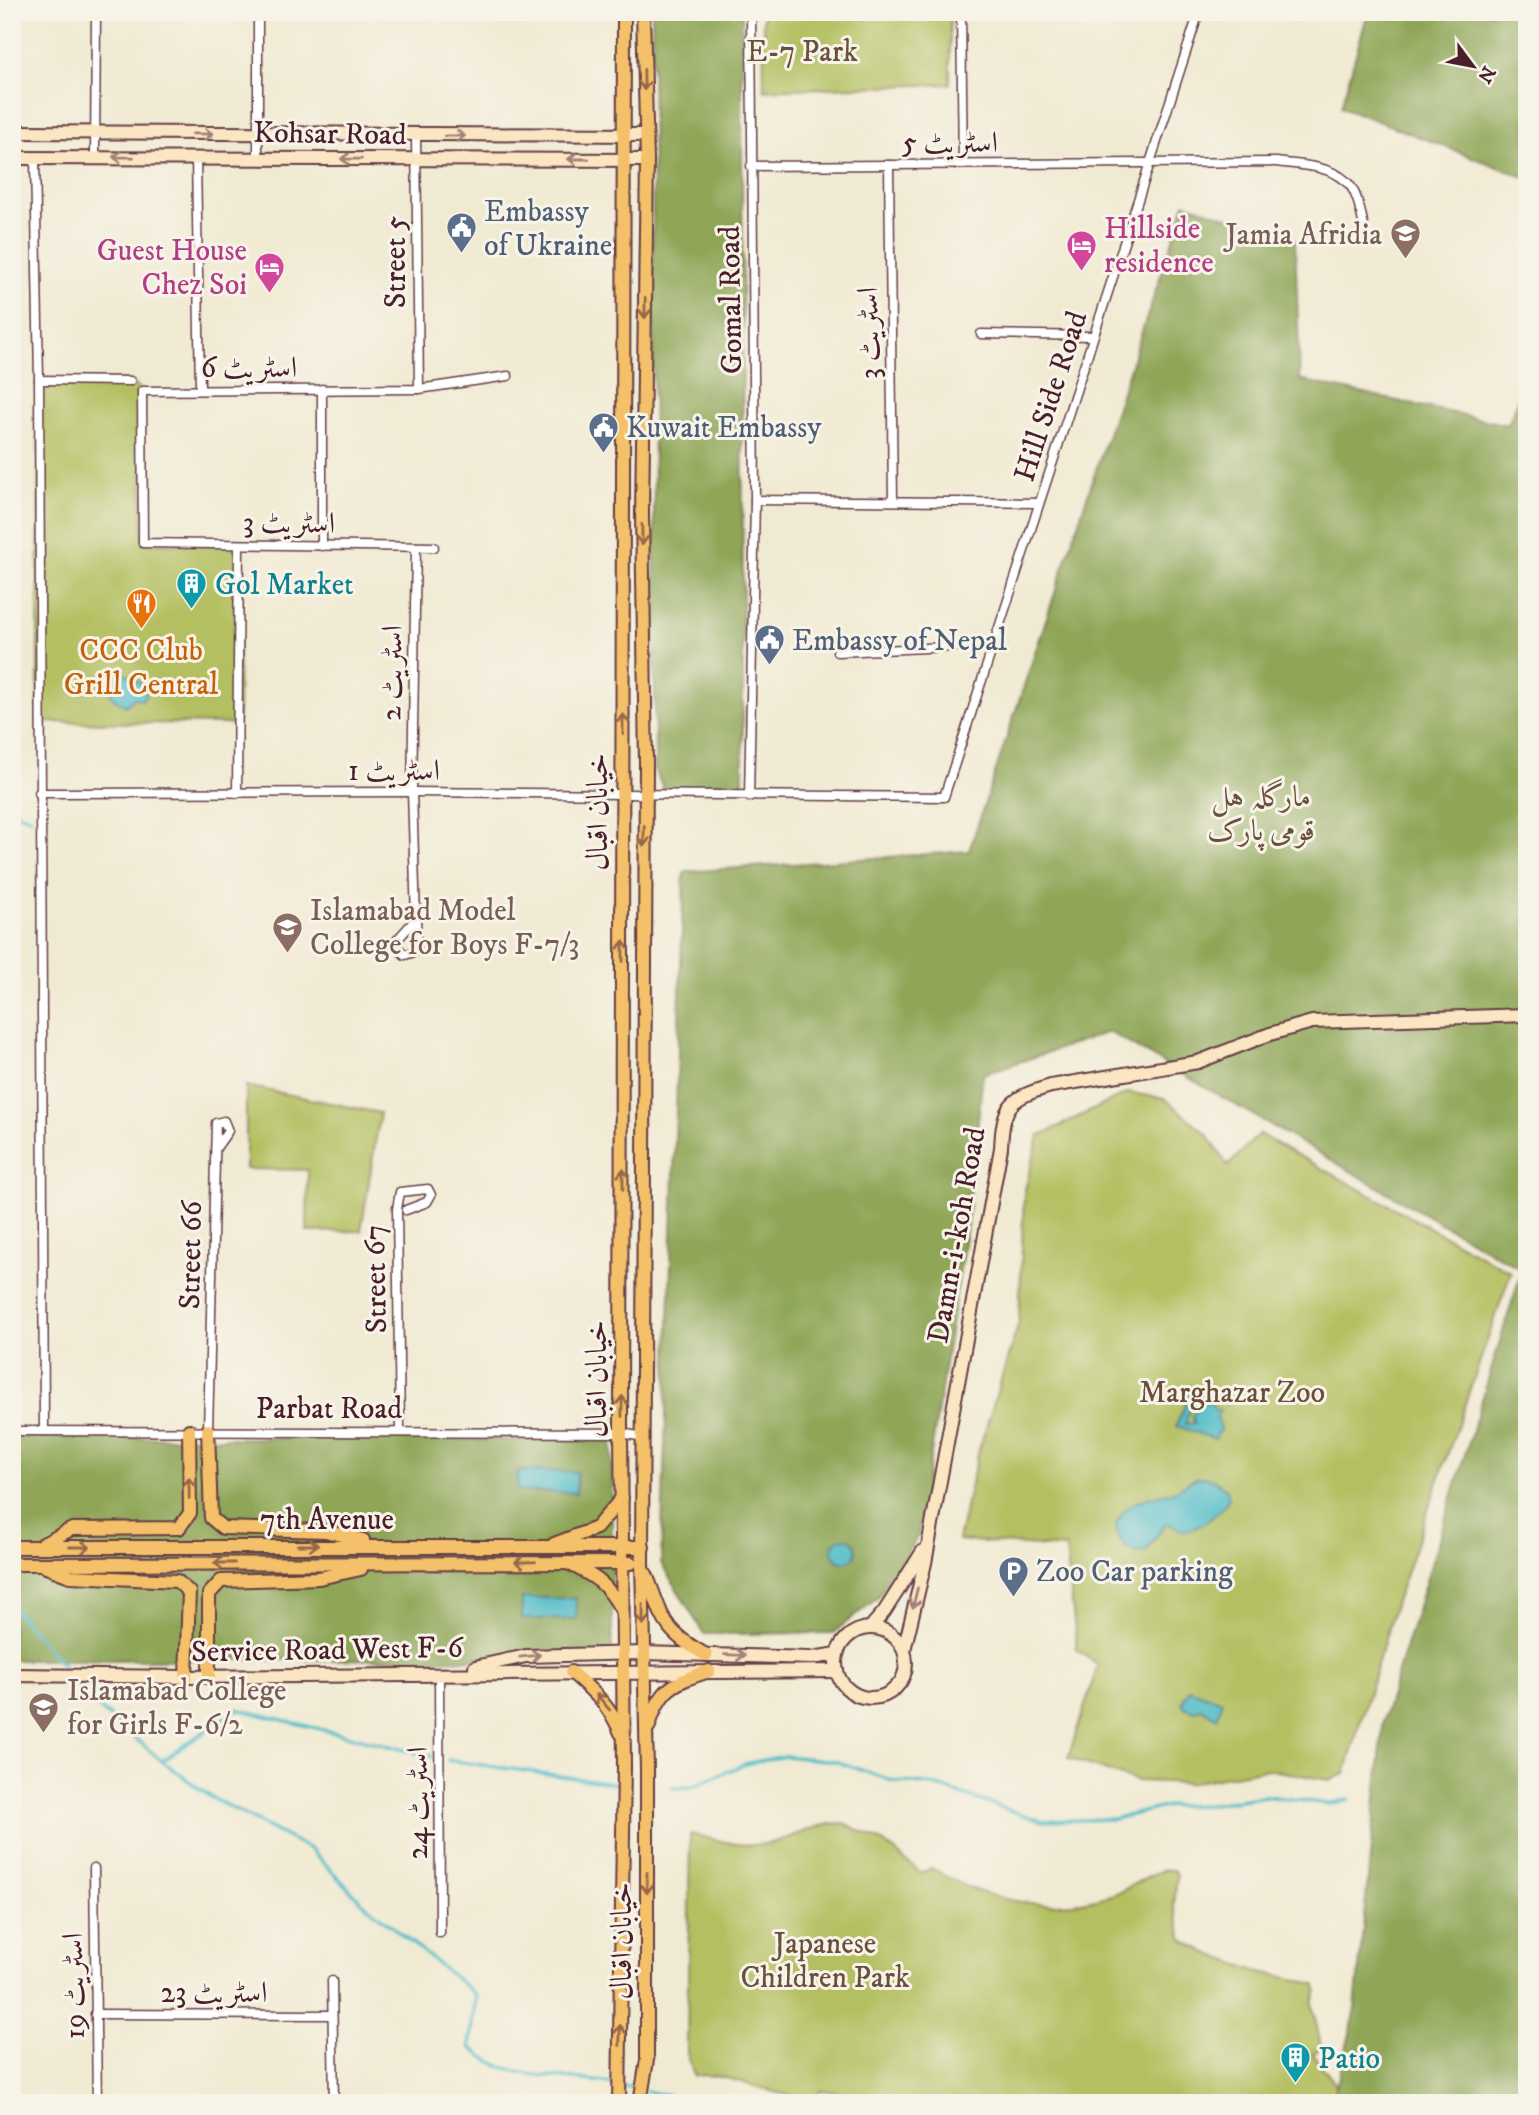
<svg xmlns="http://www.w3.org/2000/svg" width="1539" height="2115" viewBox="0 0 1539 2115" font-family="'IM FELL DW Pica',Amiri,serif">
  <rect width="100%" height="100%" fill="#f7f3e8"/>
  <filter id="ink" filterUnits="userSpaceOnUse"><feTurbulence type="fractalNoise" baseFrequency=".0143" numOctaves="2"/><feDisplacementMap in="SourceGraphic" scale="14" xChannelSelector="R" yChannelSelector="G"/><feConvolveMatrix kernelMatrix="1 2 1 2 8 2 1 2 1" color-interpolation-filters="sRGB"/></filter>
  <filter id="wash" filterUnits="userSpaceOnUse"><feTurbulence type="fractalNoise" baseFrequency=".00686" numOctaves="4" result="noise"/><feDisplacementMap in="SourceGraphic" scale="28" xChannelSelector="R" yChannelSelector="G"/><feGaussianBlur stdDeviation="1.57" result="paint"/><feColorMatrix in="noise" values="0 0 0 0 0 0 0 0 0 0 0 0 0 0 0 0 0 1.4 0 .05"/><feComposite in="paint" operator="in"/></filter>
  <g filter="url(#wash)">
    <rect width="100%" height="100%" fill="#f1ead3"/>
    <g fill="#b3bf61" stroke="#7e6f46" stroke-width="2">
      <path d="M763,12H950V84L764,90Z"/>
      <path d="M39,380L130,381L142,391L143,543L239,545L238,724L38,722Z"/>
      <path d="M246,1086L380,1113L361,1231L307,1232L308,1170L246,1169Z"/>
      <path d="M1127,1093L1164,1098L1207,1134L1228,1166L1259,1134L1511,1272L1394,1608L1345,1774L1329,1780L1266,1769L1190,1783L1137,1781L1068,1758L1098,1665L1077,1650L1066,1548L958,1540L978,1453L1019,1322L1024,1194L1039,1136Z"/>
      <path d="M844,1823L883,1842L921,1873L932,1868C985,1902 1052,1915 1114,1894C1131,1888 1155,1868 1173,1870L1177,1875L1174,1906L1183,1940L1210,1954L1256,1971L1316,1984L1317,1991L1312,2003L1321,2047L1313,2054C1324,2071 1339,2085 1346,2103H859L842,2093L821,2090L815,2097C775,2100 728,2070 694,2076L687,2053L690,1834C714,1839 741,1848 765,1844C793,1840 815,1822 844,1823Z"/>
    </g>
    <g fill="#8ea657" stroke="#6c6241" stroke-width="2">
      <path d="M652,12H742L743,789L664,790L655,770Z"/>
      <path d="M1368,12H1527V178L1341,107Z"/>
      <path d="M1185,203L1295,240L1300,380L1508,425L1527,375V2103H1332L1354,2018L1384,1717L1522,1270L1109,1032L983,1074L966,1231L918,1536L877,1598L833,1633L704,1634L661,1563L684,872L969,851Z"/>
      <path d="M12,1437L612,1440V1659L12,1660Z"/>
    </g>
    <g fill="#4fbcc8" stroke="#4c6e7a" stroke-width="2">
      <path d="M118,669L146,686V695L142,700L135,698L126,706L111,697L109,677Z"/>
      <path d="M1190,1386L1203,1394L1190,1409L1185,1424L1195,1423L1192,1417L1200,1404L1210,1401L1215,1410L1220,1411L1217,1415L1220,1429L1215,1439L1176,1426L1187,1400L1186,1390Z"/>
      <path d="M518,1471L577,1472L576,1493L517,1491Z"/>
      <path d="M1198,1477H1208L1227,1489L1229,1498C1224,1510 1196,1533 1182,1530C1176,1528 1173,1524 1166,1523L1146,1552C1129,1556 1117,1540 1116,1525C1125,1500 1146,1499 1167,1493C1179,1490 1187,1482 1198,1477Z"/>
      <circle cx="844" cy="1550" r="12"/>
      <rect x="522" y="1598" width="54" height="21"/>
      <path d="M1189,1689L1222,1701L1217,1718L1201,1708L1195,1711L1185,1708L1182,1702Z"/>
    </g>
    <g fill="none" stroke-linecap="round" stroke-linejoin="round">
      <g stroke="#4fbcc8" stroke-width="3.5">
        <path d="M12,811L31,818"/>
        <path d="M12,1607L64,1667"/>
        <path d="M78,1684L96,1705L162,1761L237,1709L431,1756"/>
        <path d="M448,1760L618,1784"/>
        <path d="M162,1761L212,1798L310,1849L362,1902L476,1995L470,2047C513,2085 564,2073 615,2084"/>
        <path d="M671,1788L691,1787L745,1764L785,1756L835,1761L893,1781L934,1785L1042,1821L1113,1819L1169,1806L1207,1805L1265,1796L1329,1804L1349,1799"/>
        <path d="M622,2086L639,2089"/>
        <path d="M646,2091L692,2101"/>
      </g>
    </g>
  </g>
  <g filter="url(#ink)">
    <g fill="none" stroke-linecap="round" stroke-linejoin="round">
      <defs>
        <g id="street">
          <path d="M961,12L963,164"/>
          <path d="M416,136L419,389"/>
          <path d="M95,157L96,12"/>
          <path d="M35,158L39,380L44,1431"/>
          <path d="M196,158L200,389"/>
          <path d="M258,158V12"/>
          <path d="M889,165L893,500"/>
          <path d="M751,166L1276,162C1298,165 1329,165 1346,181C1357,190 1361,213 1364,227"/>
          <path d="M981,334L1093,336"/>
          <path d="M39,380L130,381"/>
          <path d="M322,389V546"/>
          <path d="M755,500L1039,503"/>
          <path d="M434,547L143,543L142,391L419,389L508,376"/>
          <path d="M837,652L993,645"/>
          <path d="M39,793L412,792L944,797L1199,12"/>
          <path d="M237,793L239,545"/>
          <path d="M749,797L755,500L751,12"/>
          <path d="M415,920L397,940V947L405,955L417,951L412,792L416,547"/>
          <path d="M208,1430L216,1123L224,1121L228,1131L216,1148"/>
          <path d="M12,1431L621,1433L644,1437"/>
          <path d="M400,1431L397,1209L400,1192L428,1189L431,1195L427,1202L406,1210"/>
          <path d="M439,1673L440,1933"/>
          <path d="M94,1868L97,2103"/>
          <path d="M332,1981L334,2103"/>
          <path d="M95,2014L332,2015"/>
        </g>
        <g id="secondary">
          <path d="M12,132L646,135"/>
          <path d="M12,158L647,160"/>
          <circle cx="871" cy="1663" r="35"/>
          <path d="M870,1628L884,1612L923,1551"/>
          <path d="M904,1650L925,1563L1001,1148C1003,1105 1009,1098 1051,1086L1198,1062L1270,1034L1312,1022L1527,1015"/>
          <path d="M475,1667L526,1656L643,1653L812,1658L837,1654"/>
          <path d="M12,1675L186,1677L837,1671"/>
        </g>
        <g id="primary">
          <path d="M208,1430L211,1518L223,1528L325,1531L363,1540"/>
          <path d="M554,1544L596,1528L622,1498"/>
          <path d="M39,1546L72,1529L179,1528L190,1513L189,1430"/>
          <path d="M12,1547H643"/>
          <path d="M568,1563C595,1577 606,1582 621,1609"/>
          <path d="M12,1564L631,1563"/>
          <path d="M46,1567L70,1576L177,1581L189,1592L186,1677"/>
          <path d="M646,1574C664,1619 661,1630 706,1655"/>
          <path d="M571,1672C593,1691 610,1706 621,1733"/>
          <path d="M209,1677V1594L221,1581L319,1578L361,1569"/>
          <path d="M649,1726C660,1688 673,1683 709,1671"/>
          <path d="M619,2103L624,1767L621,1433L624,12"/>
          <path d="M640,2103L647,2060V1769L642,1563L646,764L642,514L647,160L643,12"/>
        </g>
      </defs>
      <use href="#street" stroke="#633d44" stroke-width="11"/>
      <use href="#secondary" stroke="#633d44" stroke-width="16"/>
      <use href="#primary" stroke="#633d44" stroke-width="16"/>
      <use href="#street" stroke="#fff" stroke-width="8"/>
      <use href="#secondary" stroke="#fbe6c4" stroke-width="12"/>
      <use href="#primary" stroke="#f4c16b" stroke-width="12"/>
    </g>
    <defs><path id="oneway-shaft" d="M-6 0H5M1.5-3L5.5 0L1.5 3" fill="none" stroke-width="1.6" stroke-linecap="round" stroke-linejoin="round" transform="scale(1.75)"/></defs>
    <g stroke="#966848">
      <use href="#oneway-shaft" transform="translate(644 80) rotate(89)"/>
      <use href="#oneway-shaft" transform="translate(645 308) rotate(91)"/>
      <use href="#oneway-shaft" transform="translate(642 535) rotate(89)"/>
      <use href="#oneway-shaft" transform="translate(623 724) rotate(-90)"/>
      <use href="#oneway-shaft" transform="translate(644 836) rotate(91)"/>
      <use href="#oneway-shaft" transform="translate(623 951) rotate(-90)"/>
      <use href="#oneway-shaft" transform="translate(623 1179) rotate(-90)"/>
      <use href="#oneway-shaft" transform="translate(622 1406) rotate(-89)"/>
      <use href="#oneway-shaft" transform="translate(189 1488) rotate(-91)"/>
      <use href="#oneway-shaft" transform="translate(308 1545)"/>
      <use href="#oneway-shaft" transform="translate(80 1547)"/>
      <use href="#oneway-shaft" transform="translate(525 1562) rotate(179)"/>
      <use href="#oneway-shaft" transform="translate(224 1563) rotate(-180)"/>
      <use href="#oneway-shaft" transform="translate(643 1615) rotate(90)"/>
      <use href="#oneway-shaft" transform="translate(603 1702) rotate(-130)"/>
      <use href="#oneway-shaft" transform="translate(647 1883) rotate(90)"/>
      <use href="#oneway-shaft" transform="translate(620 2035) rotate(-89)"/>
    </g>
    <g stroke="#a28278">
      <use href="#oneway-shaft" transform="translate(203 134) rotate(1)"/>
      <use href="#oneway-shaft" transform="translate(455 136)"/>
      <use href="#oneway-shaft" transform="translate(123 157) rotate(-179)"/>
      <use href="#oneway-shaft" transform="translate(351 159) rotate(-179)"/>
      <use href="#oneway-shaft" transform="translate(578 159) rotate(180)"/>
      <use href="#oneway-shaft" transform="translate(915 1598) rotate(104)"/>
      <use href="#oneway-shaft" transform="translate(735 1655) rotate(2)"/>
      <use href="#oneway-shaft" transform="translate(530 1656) rotate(-6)"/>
    </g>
  </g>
  <defs>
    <symbol id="civic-pin" viewBox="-11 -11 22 30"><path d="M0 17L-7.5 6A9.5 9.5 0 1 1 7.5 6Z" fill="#5c6f8a" stroke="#f7f3e8"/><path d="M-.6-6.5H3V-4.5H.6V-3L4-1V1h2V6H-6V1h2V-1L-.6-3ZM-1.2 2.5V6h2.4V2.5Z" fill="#fff"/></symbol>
    <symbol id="school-pin" viewBox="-11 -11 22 30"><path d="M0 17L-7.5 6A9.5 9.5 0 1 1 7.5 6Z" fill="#8d6e63" stroke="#f7f3e8"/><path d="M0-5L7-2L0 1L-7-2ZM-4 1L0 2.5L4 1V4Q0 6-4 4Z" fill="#fff"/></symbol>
    <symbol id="hotel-pin" viewBox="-11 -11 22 30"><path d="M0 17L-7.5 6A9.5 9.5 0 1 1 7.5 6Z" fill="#d1479c" stroke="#f7f3e8"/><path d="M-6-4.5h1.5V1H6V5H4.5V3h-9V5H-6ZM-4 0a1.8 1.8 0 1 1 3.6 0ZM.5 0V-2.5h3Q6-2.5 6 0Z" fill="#fff"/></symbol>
    <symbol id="building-pin" viewBox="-11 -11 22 30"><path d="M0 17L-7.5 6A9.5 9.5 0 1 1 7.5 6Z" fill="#0f9aa8" stroke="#f7f3e8"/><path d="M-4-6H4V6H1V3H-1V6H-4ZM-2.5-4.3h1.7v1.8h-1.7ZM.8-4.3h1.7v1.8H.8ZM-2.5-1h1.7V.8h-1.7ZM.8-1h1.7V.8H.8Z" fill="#fff"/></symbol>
    <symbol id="restaurant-pin" viewBox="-11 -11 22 30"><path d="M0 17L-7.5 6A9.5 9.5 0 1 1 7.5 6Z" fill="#e8710a" stroke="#f7f3e8"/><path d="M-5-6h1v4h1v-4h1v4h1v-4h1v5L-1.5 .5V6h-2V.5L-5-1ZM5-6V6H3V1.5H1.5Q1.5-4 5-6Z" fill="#fff"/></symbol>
    <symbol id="parking-pin" viewBox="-11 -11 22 30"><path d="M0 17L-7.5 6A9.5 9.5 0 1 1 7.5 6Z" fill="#5c6f8a" stroke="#f7f3e8"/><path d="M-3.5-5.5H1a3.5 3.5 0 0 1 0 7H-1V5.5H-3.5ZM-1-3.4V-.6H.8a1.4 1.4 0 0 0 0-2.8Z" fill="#fff"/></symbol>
    <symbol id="university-pin" viewBox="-11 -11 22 30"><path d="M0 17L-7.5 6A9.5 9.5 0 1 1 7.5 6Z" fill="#8d6e63" stroke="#f7f3e8"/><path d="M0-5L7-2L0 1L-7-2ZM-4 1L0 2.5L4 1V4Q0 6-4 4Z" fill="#fff"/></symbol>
  </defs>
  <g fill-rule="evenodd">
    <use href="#civic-pin" x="444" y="210" width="35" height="47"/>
    <use href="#school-pin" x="1388" y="216" width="35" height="47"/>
    <use href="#hotel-pin" x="1064" y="228" width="35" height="47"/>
    <use href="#hotel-pin" x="252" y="250" width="35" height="47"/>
    <use href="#civic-pin" x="586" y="410" width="35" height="47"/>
    <use href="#building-pin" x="174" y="566" width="35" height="47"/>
    <use href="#restaurant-pin" x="124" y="586" width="35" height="47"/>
    <use href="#civic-pin" x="752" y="622" width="35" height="47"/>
    <use href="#school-pin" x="270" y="910" width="35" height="47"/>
    <use href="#parking-pin" x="996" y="1554" width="35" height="47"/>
    <use href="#university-pin" x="26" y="1690" width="35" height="47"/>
    <use href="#building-pin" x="1278" y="2040" width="35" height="47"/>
  </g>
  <g text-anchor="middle" stroke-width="6" stroke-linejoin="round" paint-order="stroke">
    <g font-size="30" fill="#6a4f3b" stroke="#f7f3e8">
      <text x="802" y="61">E-7 Park</text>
      <text x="1261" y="806">مارگلہ ہل<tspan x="1261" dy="34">قومی پارک</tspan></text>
      <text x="1232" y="1402">Marghazar Zoo</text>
      <text x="825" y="1953">Japanese<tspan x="825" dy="34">Children Park</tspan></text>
    </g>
    <g font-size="30" fill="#4a1f2b" stroke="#f7f3e8">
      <text transform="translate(330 133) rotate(1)" y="10">Kohsar Road</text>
      <text x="950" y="152">اسٹریٹ 5</text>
      <text transform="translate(395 262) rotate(-90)" y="10">Street 5</text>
      <text transform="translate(730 300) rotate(-91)" y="10">Gomal Road</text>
      <text transform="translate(868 333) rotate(-91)" y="10">اسٹریٹ 3</text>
      <text x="249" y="377">اسٹریٹ 6</text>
      <text transform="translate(1050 396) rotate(-72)" y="10">Hill Side Road</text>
      <text transform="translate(289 522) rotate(1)" y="10">اسٹریٹ 3</text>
      <text transform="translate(391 673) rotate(-89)" y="10">اسٹریٹ 2</text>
      <text x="394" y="780">اسٹریٹ 1</text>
      <text transform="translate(597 812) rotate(-90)" y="10">خیابان اقبال</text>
      <text transform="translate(956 1235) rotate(-80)" y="10">Damn-i-koh Road</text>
      <text transform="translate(190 1255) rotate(-89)" y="10">Street 66</text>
      <text transform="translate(375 1279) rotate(-91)" y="10">Street 67</text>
      <text transform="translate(596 1379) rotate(-90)" y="10">خیابان اقبال</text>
      <text x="329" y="1418">Parbat Road</text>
      <text x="327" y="1529">7th Avenue</text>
      <text transform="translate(327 1649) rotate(-1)" y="10">Service Road West F-6</text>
      <text transform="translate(417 1803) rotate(-90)" y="10">اسٹریٹ 24</text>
      <text transform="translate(621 1941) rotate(-90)" y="10">خیابان اقبال</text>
      <text transform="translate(73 1986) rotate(-91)" y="10">اسٹریٹ 19</text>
      <text x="214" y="2002">اسٹریٹ 23</text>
    </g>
    <g font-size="30" fill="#4e5e75" stroke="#f7f3e8" text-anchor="start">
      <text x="484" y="221">Embassy<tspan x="484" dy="34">of Ukraine</tspan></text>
      <text x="626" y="437">Kuwait Embassy</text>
      <text x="792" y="650">Embassy of Nepal</text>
      <text x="1036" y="1581">Zoo Car parking</text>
    </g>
    <g font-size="30" fill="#b23c85" stroke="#f7f3e8" text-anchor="start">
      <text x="1104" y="238">Hillside<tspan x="1104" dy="34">residence</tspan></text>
      <text x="247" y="260" text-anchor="end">Guest House<tspan x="247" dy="34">Chez Soi</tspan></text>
    </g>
    <g font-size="30" fill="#785e54" stroke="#f7f3e8" text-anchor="start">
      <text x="1382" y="244" text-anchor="end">Jamia Afridia</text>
      <text x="310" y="920">Islamabad Model<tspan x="310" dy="34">College for Boys F-7/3</tspan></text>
      <text x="67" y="1700">Islamabad College<tspan x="67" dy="34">for Girls F-6/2</tspan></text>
    </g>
    <g font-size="30" fill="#0d838f" stroke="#f7f3e8" text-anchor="start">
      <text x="215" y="594">Gol Market</text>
      <text x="1318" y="2068">Patio</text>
    </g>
    <g font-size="30" fill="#c56008" stroke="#f7f3e8">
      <text x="141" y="660">CCC Club<tspan x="141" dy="34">Grill Central</tspan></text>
    </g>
  </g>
  <rect width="1539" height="2115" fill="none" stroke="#f7f3e8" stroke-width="42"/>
  <g transform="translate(1473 66) rotate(122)" stroke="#f7f3e8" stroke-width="5" paint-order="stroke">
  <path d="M0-5L12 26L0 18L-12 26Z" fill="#4a1f2b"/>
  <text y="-10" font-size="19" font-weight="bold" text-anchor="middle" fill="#4a1f2b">N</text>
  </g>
</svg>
